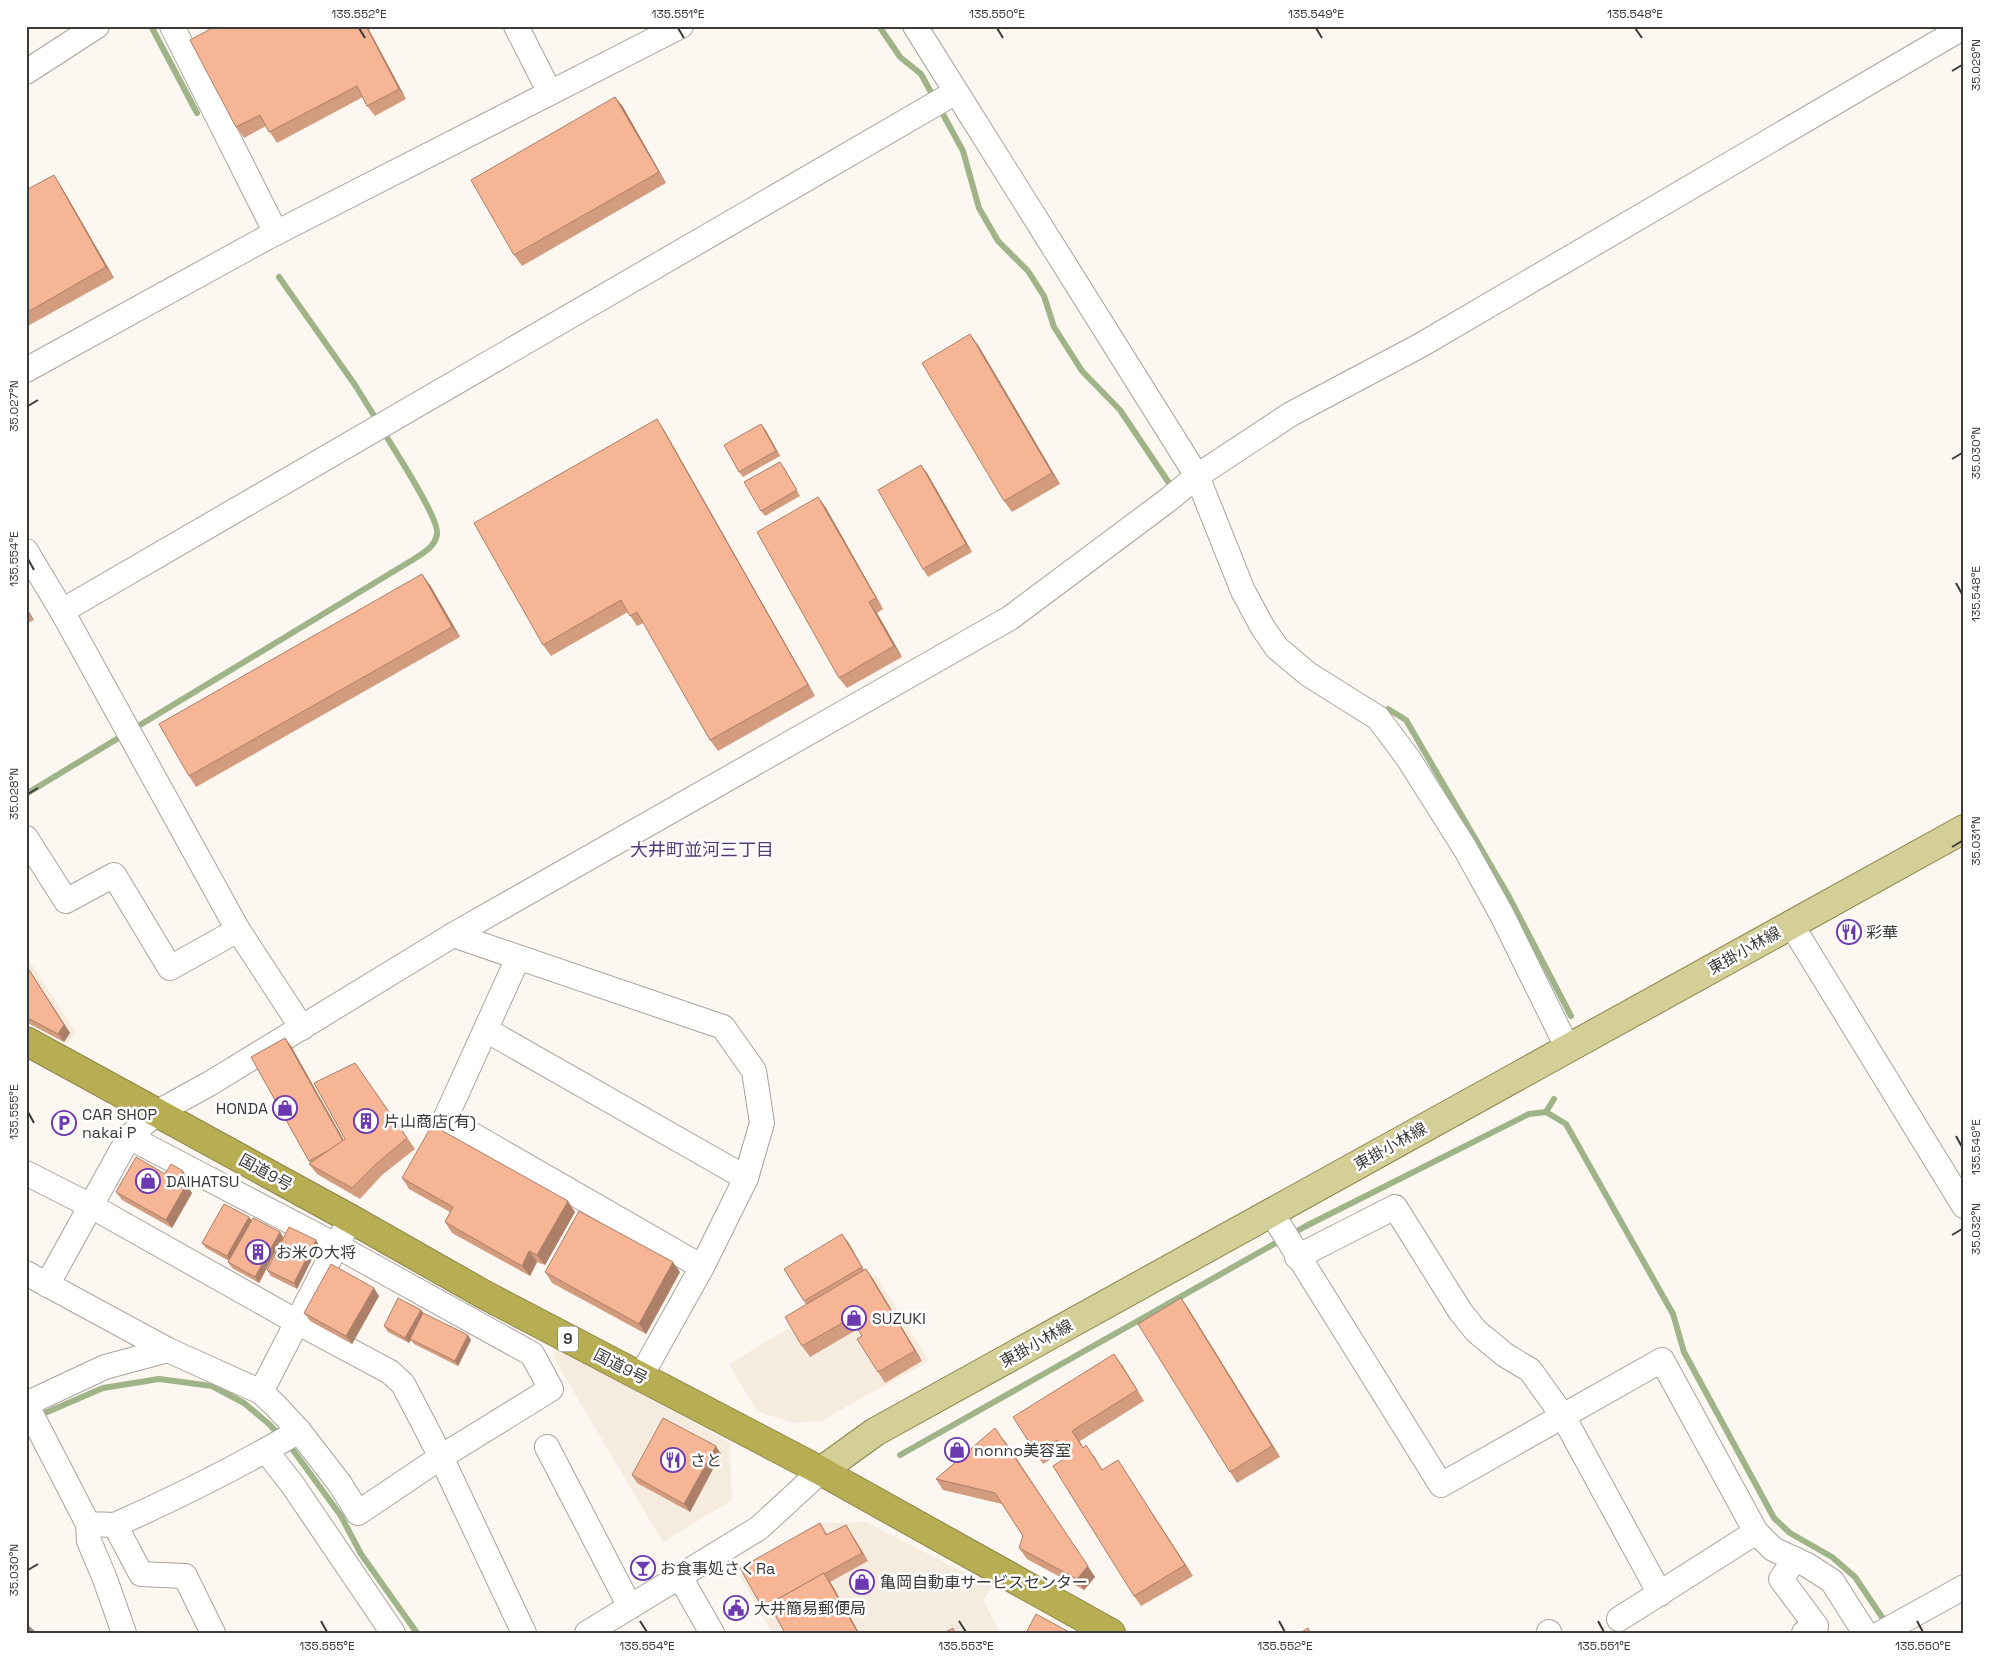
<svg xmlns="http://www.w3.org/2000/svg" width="1990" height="1659" viewBox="0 0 1990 1659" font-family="'Space Grotesk','Noto Sans JP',sans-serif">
  <rect width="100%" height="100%" fill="#fcf7f0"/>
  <g fill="#f5ecdf">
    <path d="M26,955L76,1033L67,1044L26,1023Z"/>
    <path d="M876,1275L929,1361L821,1421L793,1423L757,1411L729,1364Z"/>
    <path d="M558,1347L730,1443L732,1500L663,1542L553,1357Z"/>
    <path d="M866,1522L993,1587L983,1600L1000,1633H772L740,1576L824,1523Z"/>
  </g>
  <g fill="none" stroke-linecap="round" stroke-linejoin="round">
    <g stroke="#9fb488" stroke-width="6">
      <path d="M151,26L197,113"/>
      <path d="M879,26L900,57L921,74L963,151L979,208L998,241L1028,271L1044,296L1054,327L1082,371L1120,410L1169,483"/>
      <path d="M279,277L355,385L378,422"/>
      <path d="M1388,709L1406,720L1508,895L1571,1016"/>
      <path d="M26,794L414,559C423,553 435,547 437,534C440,519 393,448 383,431"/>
      <path d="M1546,1112L1554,1099"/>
      <path d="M38,1416L103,1388L159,1379L212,1386L244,1403L269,1424L293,1450L341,1516L361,1554L417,1633"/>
      <path d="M900,1455L1306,1226L1529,1114L1546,1112L1566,1124L1673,1314L1684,1352L1774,1518L1790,1533L1832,1557L1855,1577L1888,1626"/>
    </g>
    <defs>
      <g id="minor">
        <path d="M172,26L276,233"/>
        <path d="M516,26L550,93"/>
        <path d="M915,26L1197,476L1243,591L1263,628L1277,648L1308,674L1378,718L1408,758L1466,850L1502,915L1568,1049"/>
        <path d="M26,72L97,26"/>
        <path d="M26,370L266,238L681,26"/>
        <path d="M26,551L62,611L238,930L302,1028"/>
        <path d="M62,611L956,92"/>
        <path d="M26,838L66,901L114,875L170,968L238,930"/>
        <path d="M1791,924L1964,1206"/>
        <path d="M453,935L723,1027L754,1071L762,1123L746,1178L702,1267L641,1376"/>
        <path d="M518,958L445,1119L702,1267"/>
        <path d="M486,1030L746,1178"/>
        <path d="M26,1173L91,1206L297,1322L390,1372L403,1384L441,1457L524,1633"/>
        <path d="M1271,1212L1441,1485L1662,1360L1756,1532L1773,1549L1807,1565L1832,1581L1865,1633"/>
        <path d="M1297,1257L1395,1207L1460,1311L1476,1331L1505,1355L1530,1370L1563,1416L1660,1594"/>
        <path d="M26,1273L168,1350L261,1392L276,1406L299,1431L340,1484L358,1513L441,1457L551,1389L532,1354L337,1246L129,1137"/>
        <path d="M47,1285L129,1137L156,1113L209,1084L453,935L1010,618L1168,500L1197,476L1291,414L1421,345L1964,27"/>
        <path d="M261,1392L344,1231"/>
        <path d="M26,1404L88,1524L115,1525L141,1574L185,1576L213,1633"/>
        <path d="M26,1404L105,1367L168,1350"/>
        <path d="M547,1447L630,1607"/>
        <path d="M266,1451L292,1484L393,1633"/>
        <path d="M88,1524L89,1541L105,1579L124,1633"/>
        <path d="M115,1525C178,1497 240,1466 299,1431"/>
        <path d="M1795,1559L1781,1579L1816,1626L1804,1633"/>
        <path d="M680,1577L712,1633"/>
        <path d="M1619,1619L1756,1532"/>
        <path d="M1549,1632V1633"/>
        <path d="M587,1633L759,1528L821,1471"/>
        <path d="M1881,1633L1964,1587"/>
      </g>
      <path id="major" d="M821,1471L875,1432L1964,829"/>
      <path id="highway" d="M26,1041L351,1219L483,1294L821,1471L1111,1633"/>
    </defs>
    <use href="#minor" stroke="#a8a49e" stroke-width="26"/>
    <use href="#major" stroke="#8c8549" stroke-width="30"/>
    <use href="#highway" stroke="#8c8549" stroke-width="30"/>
    <use href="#minor" stroke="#fff" stroke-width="24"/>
    <use href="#major" stroke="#d4ce97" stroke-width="28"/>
    <use href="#highway" stroke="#b7ad52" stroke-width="28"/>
    <path stroke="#8c8985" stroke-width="4" stroke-dasharray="10 5" stroke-linecap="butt" d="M26,1626L34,1633"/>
  </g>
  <g fill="#d49c7f">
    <path d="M367,26L406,99L375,116L367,106L363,97L277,143L266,126L244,138L236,127Z"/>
    <path d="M615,97L623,107L666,183L522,266L514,255Z"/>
    <path d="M61,186L114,278L26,327V190Z"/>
    <path d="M978,345L1060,484L1012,512L1004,501Z"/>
    <path d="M765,429L780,456L743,477L739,472Z"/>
    <path d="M664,430L815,696L718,751L710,740L644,623L637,626L628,612L551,656L543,645Z"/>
    <path d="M784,467L800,496L765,516L761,511Z"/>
    <path d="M927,473L972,552L928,577L923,569Z"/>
    <path d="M818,497L826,508L883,609L877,613L902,657L847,688L839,678Z"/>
    <path d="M430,585L460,637L196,787L189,776Z"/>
    <path d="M26,607L34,620L26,624Z"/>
    <path d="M26,965L70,1033L64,1042L26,1022Z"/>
    <path d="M285,1038L291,1046L344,1140L345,1139L355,1063L415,1149L382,1175L360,1199L317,1174L309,1164L310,1163L251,1057Z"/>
    <path d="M165,1174L188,1179L185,1184L192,1193L172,1228L122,1200L116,1192Z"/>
    <path d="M402,1178L575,1212L545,1265L537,1262L530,1276L452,1233L445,1222L450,1212L409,1189Z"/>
    <path d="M251,1220L280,1232L283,1237L316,1240L319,1245L297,1289L271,1276L267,1270L283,1237L259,1283L232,1268L228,1262L229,1261L206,1248L202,1243Z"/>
    <path d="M848,1242L864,1270L866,1269L873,1279L922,1361L885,1383L878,1372L862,1336L858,1329L810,1357L802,1346L806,1305L804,1301Z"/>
    <path d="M545,1272H680L646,1334L552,1283Z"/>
    <path d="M379,1296L352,1344L310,1321L304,1313Z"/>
    <path d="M1181,1298L1188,1308L1280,1457L1237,1483L1230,1472Z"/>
    <path d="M421,1310L423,1313L471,1340L458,1366L414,1344L411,1340L409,1343L388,1332L384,1326Z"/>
    <path d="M1122,1365L1144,1401L1080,1441L1083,1447L1094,1456L1102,1469L1125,1471L1193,1576L1141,1606L1134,1596L1063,1452L1043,1464L1036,1453Z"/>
    <path d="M995,1428L1095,1577L1084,1590L1027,1559L1019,1548L1023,1536L1002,1504L943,1490L936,1479Z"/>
    <path d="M721,1454L690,1512L637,1483L632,1475Z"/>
    <path d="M820,1523L827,1534L846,1525L851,1533L868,1561L830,1582L859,1633L774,1614L768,1617L763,1609Z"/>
  </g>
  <g fill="#ac7f68">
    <path d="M366,26H367L406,99L399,89Z"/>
    <path d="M615,97L623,107L666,183L659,172Z"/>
    <path d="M54,175L61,186L114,278L106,267Z"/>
    <path d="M970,334L978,345L1060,484L1052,473Z"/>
    <path d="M657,419L664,430L815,696L808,685Z"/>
    <path d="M761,424L765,429L780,456L776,451Z"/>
    <path d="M921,465L927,473L972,552L966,544Z"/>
    <path d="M818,497L826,508L883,609L876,598Z"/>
    <path d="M422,574L430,585L460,637L452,627Z"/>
    <path d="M869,602L877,613L902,657L894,646Z"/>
    <path d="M26,607L34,620L26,610Z"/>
    <path d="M26,965L70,1033L64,1042L58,1034Z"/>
    <path d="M285,1038L291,1046L349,1150L343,1142Z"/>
    <path d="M183,1171L188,1179L182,1188L177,1180Z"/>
    <path d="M186,1185L192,1193L172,1228L166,1220Z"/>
    <path d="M568,1201L575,1212L545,1265L537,1255Z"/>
    <path d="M249,1217L253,1222L231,1262L227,1256Z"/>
    <path d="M280,1232L283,1237L259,1283L255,1277Z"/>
    <path d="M842,1234L848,1242L867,1275L862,1267Z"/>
    <path d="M316,1240L319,1245L297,1289L294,1283Z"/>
    <path d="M529,1251L537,1262L530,1276L522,1266Z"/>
    <path d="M673,1262L680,1272L646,1334L639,1324Z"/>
    <path d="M866,1269L873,1279L922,1361L915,1351Z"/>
    <path d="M374,1288L379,1296L352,1344L346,1336Z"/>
    <path d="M1181,1298L1188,1308L1280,1457L1272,1446Z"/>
    <path d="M421,1310L425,1315L409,1343L405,1338Z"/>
    <path d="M468,1335L471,1340L458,1366L455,1361Z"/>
    <path d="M1114,1354L1122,1365L1144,1401L1137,1390Z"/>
    <path d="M1003,1438L1095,1577L1084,1590L1077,1579Z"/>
    <path d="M716,1446L721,1454L690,1512L684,1504Z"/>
    <path d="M1118,1460L1125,1471L1193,1576L1185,1565Z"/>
    <path d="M846,1525L851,1533L868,1561L862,1553Z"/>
    <path d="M824,1573L831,1583L859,1633H858Z"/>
  </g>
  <g fill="#f6b594" stroke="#ac7f68">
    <path d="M216,26H366L399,89L367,106L357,86L269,132L260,115L236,127L190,40Z"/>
    <path d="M615,97L659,172L514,255L471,180Z"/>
    <path d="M54,175L106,267L26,313V190Z"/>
    <path d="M970,334L1052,473L1004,501L922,363Z"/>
    <path d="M657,419L808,685L710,740L637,612L630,616L621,600L543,645L474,523Z"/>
    <path d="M761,424L776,451L739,472L724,445Z"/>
    <path d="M780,462L797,490L761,511L744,482Z"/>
    <path d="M921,465L966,544L923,569L878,490Z"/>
    <path d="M818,497L876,598L869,602L894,646L839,678L757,532Z"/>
    <path d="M422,574L452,627L189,776L159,724Z"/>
    <path d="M26,965L64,1025L58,1034L26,1017Z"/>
    <path d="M285,1038L343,1141L331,1149L309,1161L251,1057Z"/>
    <path d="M355,1063L407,1138L375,1165L352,1188L309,1164L345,1139L314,1083Z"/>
    <path d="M432,1125L568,1201L537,1255L529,1251L522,1266L445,1222L453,1207L402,1178Z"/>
    <path d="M136,1157L165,1174L171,1164L183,1171L177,1180L186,1185L166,1220L116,1192Z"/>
    <path d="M224,1204L249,1217L227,1256L202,1243Z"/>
    <path d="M579,1211L673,1262L639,1324L545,1272Z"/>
    <path d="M253,1218L280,1232L255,1277L228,1262Z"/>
    <path d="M289,1227L316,1240L294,1283L267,1270Z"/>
    <path d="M842,1234L862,1267L804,1301L784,1269Z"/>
    <path d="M331,1264L374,1288L346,1336L304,1313Z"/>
    <path d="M866,1269L915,1351L878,1372L857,1339L862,1336L851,1318L802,1346L785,1317Z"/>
    <path d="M398,1298L421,1310L405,1338L384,1326Z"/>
    <path d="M1181,1298L1272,1446L1230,1472L1138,1324Z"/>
    <path d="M423,1313L468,1335L455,1361L410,1339Z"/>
    <path d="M1114,1354L1137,1390L1072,1431L1083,1448L1086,1445L1102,1470L1118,1460L1185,1565L1134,1596L1053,1466L1067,1457L1057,1440L1036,1453L1013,1417Z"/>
    <path d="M663,1418L716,1446L684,1504L632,1475Z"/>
    <path d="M995,1428L1088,1566L1077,1579L1019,1548L1023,1536L995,1493L936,1479Z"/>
    <path d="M820,1523L826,1535L846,1525L862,1553L824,1574V1573L769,1604V1605L763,1609L740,1568Z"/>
    <path d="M824,1573L858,1633H785L769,1604Z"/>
    <path d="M1036,1614L1071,1633H1026Z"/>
    <path d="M953,1628L955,1633H944Z"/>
    <path d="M1308,1628L1310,1633H1300Z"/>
  </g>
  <path fill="none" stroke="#3c3a38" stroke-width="2" d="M359,28L365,38M678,28L684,38M997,28L1003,38M1316,28L1322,38M1635,28L1642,38M1952,71L1962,65M28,406L38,400M1952,459L1962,453M28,559L34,570M1956,583L1962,594M28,794L38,788M1952,847L1962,841M28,1112L34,1123M1956,1136L1962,1147M1952,1235L1962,1229M28,1570L38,1564M321,1621L327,1632M640,1621L647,1632M959,1621L966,1632M1279,1621L1285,1632M1598,1621L1604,1632M1917,1621L1923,1632"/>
  <defs>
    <symbol id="restaurant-ring" viewBox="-11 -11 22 22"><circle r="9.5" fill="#fff" stroke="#6d39b0" stroke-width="1.5"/><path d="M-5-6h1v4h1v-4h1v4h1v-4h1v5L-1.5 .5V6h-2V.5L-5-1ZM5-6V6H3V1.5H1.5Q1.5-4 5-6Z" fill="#6d39b0"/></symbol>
    <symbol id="shop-ring" viewBox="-11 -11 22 22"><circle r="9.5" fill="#fff" stroke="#6d39b0" stroke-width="1.5"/><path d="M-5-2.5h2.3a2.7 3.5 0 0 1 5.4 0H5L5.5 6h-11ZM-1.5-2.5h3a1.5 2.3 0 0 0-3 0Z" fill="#6d39b0"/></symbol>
    <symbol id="building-ring" viewBox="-11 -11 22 22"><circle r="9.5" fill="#fff" stroke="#6d39b0" stroke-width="1.5"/><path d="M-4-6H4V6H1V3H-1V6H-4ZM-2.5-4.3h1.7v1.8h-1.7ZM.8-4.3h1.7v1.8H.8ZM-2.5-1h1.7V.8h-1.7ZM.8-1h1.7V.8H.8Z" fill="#6d39b0"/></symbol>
    <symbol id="parking-ring" viewBox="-11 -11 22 22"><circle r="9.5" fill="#fff" stroke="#6d39b0" stroke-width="1.5"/><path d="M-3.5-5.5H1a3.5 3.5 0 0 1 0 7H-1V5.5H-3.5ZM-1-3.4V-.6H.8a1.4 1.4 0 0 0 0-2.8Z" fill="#6d39b0"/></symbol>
    <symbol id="bar-ring" viewBox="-11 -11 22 22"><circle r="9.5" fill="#fff" stroke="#6d39b0" stroke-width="1.5"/><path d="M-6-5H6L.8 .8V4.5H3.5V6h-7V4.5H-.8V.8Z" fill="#6d39b0"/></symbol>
    <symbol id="civic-ring" viewBox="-11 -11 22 22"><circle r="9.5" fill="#fff" stroke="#6d39b0" stroke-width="1.5"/><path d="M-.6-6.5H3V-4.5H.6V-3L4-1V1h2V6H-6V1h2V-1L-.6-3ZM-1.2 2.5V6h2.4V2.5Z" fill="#6d39b0"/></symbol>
  </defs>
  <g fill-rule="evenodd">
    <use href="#restaurant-ring" x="1835" y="918" width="28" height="28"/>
    <use href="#shop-ring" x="271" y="1094" width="28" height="28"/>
    <use href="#building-ring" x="352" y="1107" width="28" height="28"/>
    <use href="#parking-ring" x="50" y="1109" width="28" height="28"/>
    <use href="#shop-ring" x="134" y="1167" width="28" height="28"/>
    <use href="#building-ring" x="244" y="1238" width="28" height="28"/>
    <use href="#shop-ring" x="840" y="1304" width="28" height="28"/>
    <use href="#shop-ring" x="943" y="1436" width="28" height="28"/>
    <use href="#restaurant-ring" x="659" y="1446" width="28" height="28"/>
    <use href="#bar-ring" x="629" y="1554" width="28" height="28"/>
    <use href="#shop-ring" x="848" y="1568" width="28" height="28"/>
    <use href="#civic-ring" x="722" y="1594" width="28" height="28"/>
  </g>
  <g text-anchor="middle" stroke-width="5" stroke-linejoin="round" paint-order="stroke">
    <rect fill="#fff" stroke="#767574" stroke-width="1" x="558" y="1326.5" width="20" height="25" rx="4"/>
    <g font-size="15" font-weight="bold" fill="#3c3a38">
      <text x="568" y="1344">9</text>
    </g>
    <g font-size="16" fill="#3c3a38" stroke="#fff" text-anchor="start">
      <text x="1866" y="938">彩華</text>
      <text x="268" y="1114" text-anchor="end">HONDA</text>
      <text x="82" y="1120">CAR SHOP<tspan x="82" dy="18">nakai P</tspan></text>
      <text x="384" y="1127">片山商店(有)</text>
      <text x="166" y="1187">DAIHATSU</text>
      <text x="276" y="1258">お米の大将</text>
      <text x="872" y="1324">SUZUKI</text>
      <text x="974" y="1456">nonno美容室</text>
      <text x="690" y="1466">さと</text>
      <text x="660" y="1574">お食事処さくRa</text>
      <text x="880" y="1588">亀岡自動車サービスセンター</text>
      <text x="754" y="1614">大井簡易郵便局</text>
    </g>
    <g font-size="16" fill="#3c3a38" stroke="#fff">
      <text transform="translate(1744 950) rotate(-29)" y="6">東掛小林線</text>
      <text transform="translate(1390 1146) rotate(-29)" y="6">東掛小林線</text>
      <text transform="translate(266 1172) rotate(29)" y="6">国道9号</text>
      <text transform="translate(1036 1343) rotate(-29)" y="6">東掛小林線</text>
      <text transform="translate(621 1366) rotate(27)" y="6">国道9号</text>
    </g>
    <g font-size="18" fill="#533c78" stroke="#fff">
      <text x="702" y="856">大井町並河三丁目</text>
    </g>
  </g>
  <rect width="1990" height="1659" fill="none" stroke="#ffffff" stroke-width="55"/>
  <rect x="28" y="28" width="1934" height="1604" fill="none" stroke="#3c3a38" stroke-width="2"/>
  <g font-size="12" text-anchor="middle" fill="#3c3a38">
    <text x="359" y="18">135.552°E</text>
    <text x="678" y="18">135.551°E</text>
    <text x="997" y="18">135.550°E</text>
    <text x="1316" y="18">135.549°E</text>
    <text x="1635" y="18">135.548°E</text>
    <text transform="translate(1976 65) rotate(-90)" y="4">35.029°N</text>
    <text transform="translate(14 406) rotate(-90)" y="4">35.027°N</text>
    <text transform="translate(1976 453) rotate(-90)" y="4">35.030°N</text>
    <text transform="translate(14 559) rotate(-90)" y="4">135.554°E</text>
    <text transform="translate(1976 594) rotate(-90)" y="4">135.548°E</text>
    <text transform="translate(14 794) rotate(-90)" y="4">35.028°N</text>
    <text transform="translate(1976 841) rotate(-90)" y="4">35.031°N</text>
    <text transform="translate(14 1112) rotate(-90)" y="4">135.555°E</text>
    <text transform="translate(1976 1147) rotate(-90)" y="4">135.549°E</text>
    <text transform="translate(1976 1229) rotate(-90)" y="4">35.032°N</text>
    <text transform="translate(14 1570) rotate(-90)" y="4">35.030°N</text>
    <text x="327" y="1650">135.555°E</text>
    <text x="647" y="1650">135.554°E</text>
    <text x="966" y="1650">135.553°E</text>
    <text x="1285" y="1650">135.552°E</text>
    <text x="1604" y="1650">135.551°E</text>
    <text x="1923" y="1650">135.550°E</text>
  </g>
</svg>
